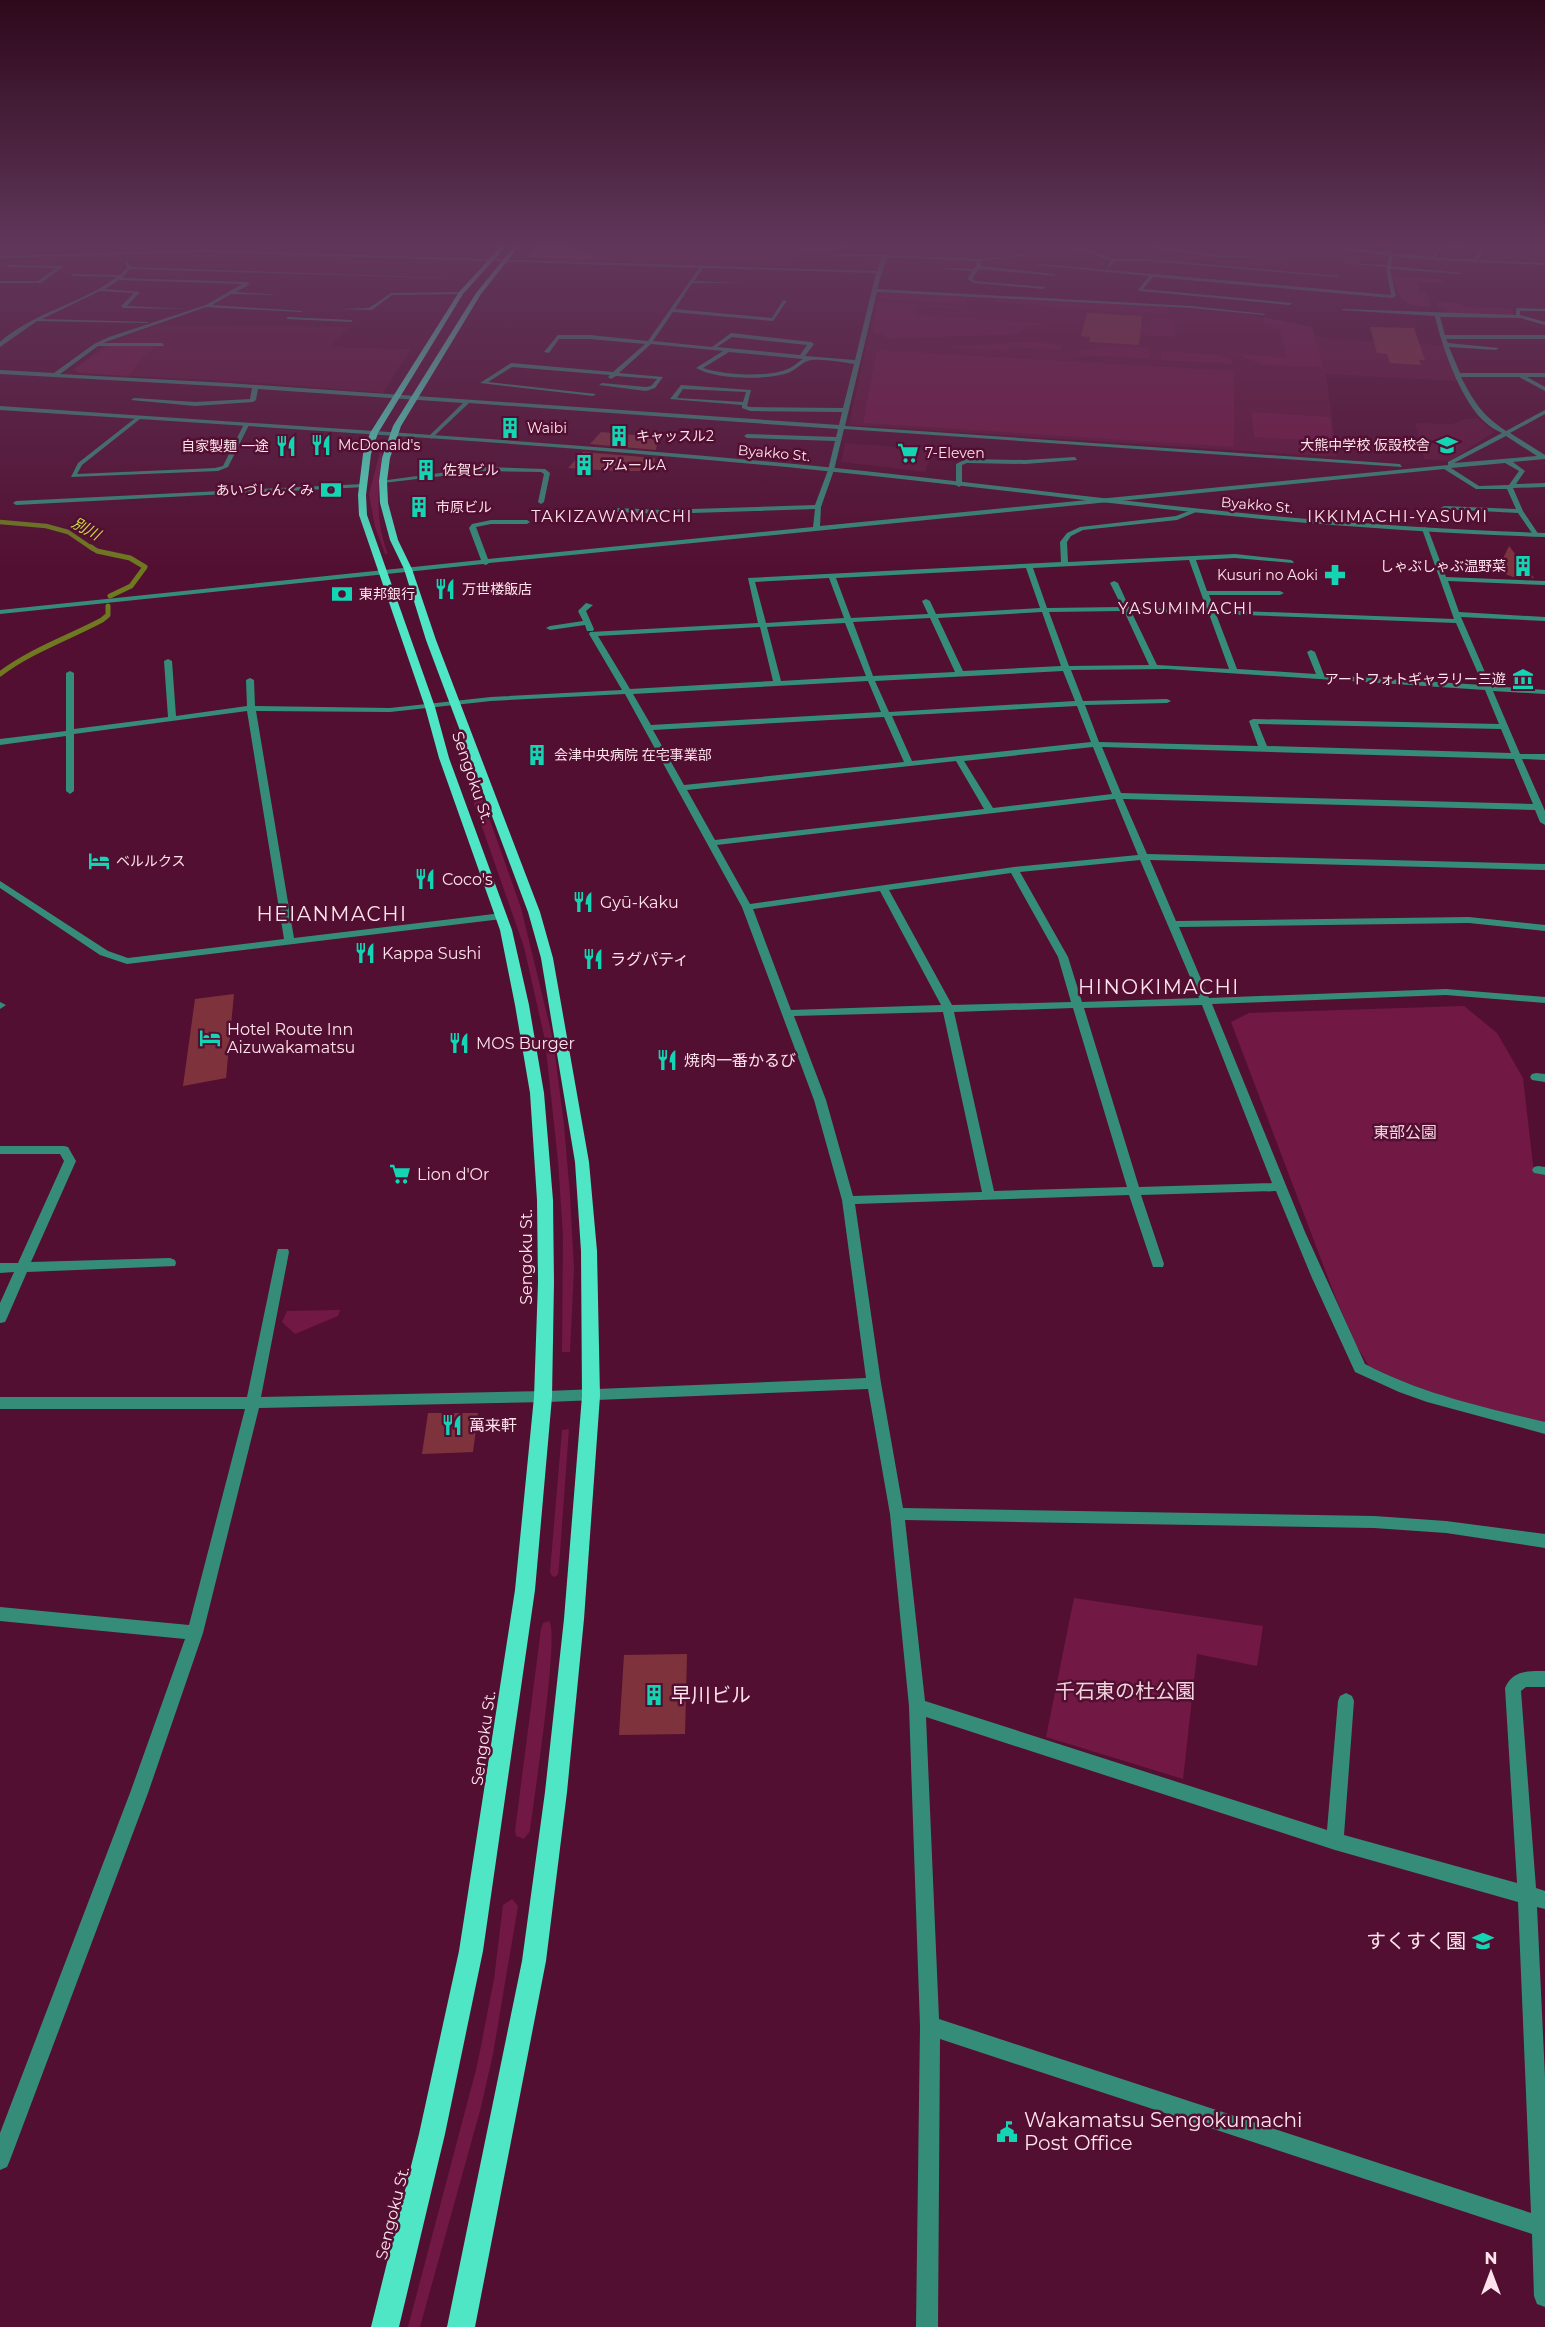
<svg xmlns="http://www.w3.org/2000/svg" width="1545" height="2327" viewBox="0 0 1545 2327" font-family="Montserrat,'Noto Sans JP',sans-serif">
  <rect width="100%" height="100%" fill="#530f31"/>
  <g fill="#61153a">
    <path d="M533,244H798L788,267L521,259Z"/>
    <path d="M878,291L1179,307L1246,313L1327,339L1444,345L1458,381L1326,374L1337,457L849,425Z"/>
    <path d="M158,325L348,327L330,347L411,349L383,393L250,382L78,373L72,370L110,342Z"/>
    <path d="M1477,418L1494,432L1450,461L1424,459L1415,423L1453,424L1465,419Z"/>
    <path d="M845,443L883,446L933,451L925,472L841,462Z"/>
  </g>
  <g fill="#721844">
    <path d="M705,244H760L751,262L695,260Z"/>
    <path d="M772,244H798L789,263L762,262Z"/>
    <path d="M1392,276L1444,280L1443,283L1416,282L1419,291L1426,292L1431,307C1402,305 1401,303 1392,276Z"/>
    <path d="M881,292L968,297L964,304L880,299Z"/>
    <path d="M996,298L1167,307V314L1053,308L1052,306L995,302Z"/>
    <path d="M878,302L964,307L963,309L916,306L914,315L1051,324L1027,326L1018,334L888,339L883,334L873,333Z"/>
    <path d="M1437,302L1456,303L1468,307L1512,309L1513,315L1508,316L1448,313L1446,309L1439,308Z"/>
    <path d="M1263,317L1312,327L1323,367L1264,365L1236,354L1286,357L1281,329L1264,324Z"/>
    <path d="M1151,318L1173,319L1175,337L1131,334L1130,326L1150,327Z"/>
    <path d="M1033,342L1061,345V350L1010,347L1007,351L941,347Z"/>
    <path d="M1097,345L1149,348L1150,359L1079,355V350H1096Z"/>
    <path d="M108,346H157L144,356L128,376L80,373L75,369Z"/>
    <path d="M877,350L1234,371V447L863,423Z"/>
    <path d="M1161,351L1218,355L1231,359L1233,364L1161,360Z"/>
    <path d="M1252,412L1330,417L1333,442L1254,437Z"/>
    <path d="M381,448H383C378,484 374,519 388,554H385L375,527L369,494Z"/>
    <path d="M452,721L468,758L521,908L553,1039L564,1125L570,1195L574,1269L570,1352H562L563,1236L558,1161L545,1040L524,947L474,804L465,758Z"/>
    <path d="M1464,1006L1497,1033L1523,1078L1534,1173L1545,1175V1427L1443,1399L1373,1373L1356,1345L1335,1296L1231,1022L1249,1013Z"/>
    <path d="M340,1310L338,1316L295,1334L282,1322L287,1311Z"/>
    <path d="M569,1429L559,1566L558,1574L555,1577L552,1576L550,1572L562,1430Z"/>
    <path d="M1074,1598L1263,1626L1257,1666L1197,1654L1183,1779L1046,1737Z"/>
    <path d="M549,1621C560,1632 533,1803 530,1831L524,1839L516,1836L515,1831L541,1629L543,1623Z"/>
    <path d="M512,1899L518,1906L493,2054L481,2107L420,2327H408L477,2066L494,1979L503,1905Z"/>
  </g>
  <path fill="#a3406b" d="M535,244H564L595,257L585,260L528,256Z"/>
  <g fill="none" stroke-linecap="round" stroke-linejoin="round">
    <g stroke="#6f7920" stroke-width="3">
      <path d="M925,244H944"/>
      <path d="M1069,244H1083"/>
      <path d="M802,249H830L861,244"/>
    </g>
    <path stroke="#6f7920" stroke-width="4.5" d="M0,522L46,526L68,532L93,549"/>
    <g stroke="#6f7920" stroke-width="5">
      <path d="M91,547L97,551L130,558L145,567L131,586L110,596"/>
      <path d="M0,674C30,651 68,638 102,620L108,615V606"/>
    </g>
  </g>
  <g fill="#7e333c">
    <path d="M1087,313L1142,316L1139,345L1089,342L1090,337L1081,336Z"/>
    <path d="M1370,327L1414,328L1425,360H1419L1421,365L1390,363L1387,354L1377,353Z"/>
    <path d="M601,432L658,437L656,450L590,444Z"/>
    <path d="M583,452L655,458L653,471H614L568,468Z"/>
    <path d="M1509,546L1534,578H1516L1497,571Z"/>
    <path d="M234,994L226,1078L183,1086L195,999Z"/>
    <path d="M428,1413H478L473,1452L422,1454Z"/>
    <path d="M687,1654L685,1734L619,1735L624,1655Z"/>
  </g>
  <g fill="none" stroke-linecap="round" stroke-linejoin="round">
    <g fill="#358d79" fill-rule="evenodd">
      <path d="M463,244L507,246L505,247Z"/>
      <path d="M1084,244H1092L1082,248L1114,259H1147L1339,276L1337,277L1147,261H1115L1109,267L1107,266L1111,261L1078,249L980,261L981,266L1054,274L1056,276L979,269L972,279L975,281L1046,287L1044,289L974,283L967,279L972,271L932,268L974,269L977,265L976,261L887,257L877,289L1191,306L1266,314L1264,315L1191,308L877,292L845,426L1400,464L1402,467L844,429L834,470L821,507L820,526L1448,465V462L1502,433C1496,430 1490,427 1486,423C1461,402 1442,347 1435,316L1341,310L1343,309L1516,315V309L1518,308L1545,309V311H1520V315L1545,322V325L1521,318L1440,317L1445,335H1545V339H1446L1448,343L1499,348L1496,350L1449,347L1460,373H1545V377H1527L1545,387V391L1519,377H1461C1474,402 1482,415 1506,431L1545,410V414L1510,433L1545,455V459L1513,462L1525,471L1516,484L1545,483V487L1513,488L1523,511L1539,535L1534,536L1518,513L1442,509L1441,508L1444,506L1516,509L1507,489H1476L1444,469L489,563L486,565L483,564L0,614V610L481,560L469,528L472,524L491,520H527L530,522L527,524H491L476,527L488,559L813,527L815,509L660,514L618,512L615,510L618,508L660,510L815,505L828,470L835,441L747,438L744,436L747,434L836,437L838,429L469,403L431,439L429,436L463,403L258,389L256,400L253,402L195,406L131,400L134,398L195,402L250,399L252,388L0,374V370L54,373L94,344L109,337L206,305L242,284L119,280L105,289L140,292L127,306L187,309L123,308L121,306L134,293L100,291L42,319L149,322L147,323L37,321L0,347V342C34,312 81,304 117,277L73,276L71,274L120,275L127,268L125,262L127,261L131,267L476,279L130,269L122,278L248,282L250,284L236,292L279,295L231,294L212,305L303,311L301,312L206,307L103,343H162L164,346H98L60,374L228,383L839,425L842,412L750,411L742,408V405L670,399L681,385L751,390L747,406L750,407L843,408L854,364C841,362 826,359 812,360C804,360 796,370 788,373C766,380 717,380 696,368L723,351L651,344L619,373L663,377L655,388L646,391L599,385L602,383L646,387L651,386L657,379L616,376L611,379L608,377L610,375L512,367L488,382L596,394L593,396L480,383L511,363L613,372L645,344L590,339H559L549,353L544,352L558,335H590L648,341L699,268L204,252L0,258V256L204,250L877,271L882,257L796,254L885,255L985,259L1070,249ZM703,268L876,273L855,360L805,356L814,344L811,342L731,333L712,347L653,341L673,312L773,321L787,301L783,300L772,318L675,309L692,283H738L694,281ZM732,337L807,345L800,355L717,347ZM729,352L803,359C798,362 793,367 788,369C767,378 724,375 703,368ZM683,389L746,392L743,402L677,398ZM1506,436L1537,456L1454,463ZM1505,463L1519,471L1509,485L1479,486L1451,468Z"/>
      <path d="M1123,244H1138L1218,255L1307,258L1218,257Z"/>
      <path d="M1238,244H1254L1252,245Z"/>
      <path d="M1310,244L1432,257L1441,245L1482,248L1484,249L1478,260L1545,263V265L1414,259L1393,256L1391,266L1461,273L1459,274L1390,269L1396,296L1392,298L1153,277L1143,289L1292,303L1290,305L1140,291L1138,290L1149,276L1038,265L1040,264L1391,295L1386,267L1340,263L1387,265L1389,256ZM1442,247L1479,250L1474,259L1436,258Z"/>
      <path d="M7,265L61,266L63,267L41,283H0V281H38L56,268L9,267Z"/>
      <path d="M461,292L463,294L392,295L372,310L339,309L369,308L391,293Z"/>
      <path d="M288,317L351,320L353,321L351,322L286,319Z"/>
      <path d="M138,416L140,419L82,465L77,474L215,468L223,466L244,424L249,425L228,467L218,471L71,477L78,463Z"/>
      <path d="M1075,457L1077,460L1025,464L967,463L962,465V485L959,487L956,485V464L966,459L1025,460Z"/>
      <path d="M485,467L545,469L550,473L544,502L541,504L538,502L544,474L541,472L485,471L383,483L380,481Z"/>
      <path d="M363,484L365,485V487L16,505L13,503L16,501Z"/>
      <path d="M1194,509L1196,510V512L1177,520L1083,530L1071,536L1067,542L1068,562L1235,554L1291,560L1294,562L1293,563L1235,558L1196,560L1207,591H1280L1284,593L1280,595H1209L1215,610L1454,619L1422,529L1425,527L1428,529L1446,577L1545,581V585L1448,581L1459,612L1545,617V621L1461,617L1491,686L1545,690V694L1493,691L1520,754H1545V760L1522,759L1545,811V825L1540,822L1535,810L1123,799L1147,854L1545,864V870L1150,860L1176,921L1469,917L1545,925V931L1469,923L1179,927L1209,998L1446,989L1545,997V1003L1446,995L1212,1004L1305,1232L1365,1364C1422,1394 1483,1407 1545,1422V1434L1427,1402L1399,1392L1355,1372L1312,1278L1276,1191L1141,1195L1164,1264L1163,1267H1153L1129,1195L855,1204L881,1383L903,1508L1374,1516L1446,1521L1545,1534V1548L1446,1533L1374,1528L905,1520L925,1701L1327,1830L1338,1701L1340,1696L1346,1693L1352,1696L1354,1701L1344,1835L1517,1883L1505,1688C1513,1670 1528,1671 1545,1671V1687H1526L1521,1691L1536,1888L1545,1891V1909L1537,1907L1545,2077V2307L1537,2304L1534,2296L1532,2234L940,2039L938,2327H916L920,2026L909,1706L890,1514L868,1389L547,1402L259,1408L203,1633L148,1793L10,2160L7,2167L0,2170V2133L130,1793L185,1639L0,1621V1607L189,1625L245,1409H0V1397H247L277,1252L278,1249H288L289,1252L261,1397L547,1391L866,1378L842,1200L814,1100L742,907L625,694L491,701L390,712L256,711L294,938L502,913L507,916L502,919L127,964L100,955L0,888V881L108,951L128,958L284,939L247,711L74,734V791L70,794L66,791V736L0,745V739L66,731V673L70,671L74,673V729L168,717L164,661L168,659L172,661L176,716L247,706L246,680L250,678L254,680L255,706L390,708L491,697L622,690L589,634L590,632L758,623L748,578L1061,562L1060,542L1067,533L1080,527L1176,516ZM1189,560L1207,610L1129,607L1118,583L1114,581L1110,583L1122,607L1047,608L1033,568ZM1026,568L1040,608L936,614L930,601L926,599L922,601L928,614L851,618L836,578ZM829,578L844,618L766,623L755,582ZM1124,611L1149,665L1069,666L1049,612ZM1131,611L1209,614L1229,669L1157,665ZM1042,612L1061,666L963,671L938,618ZM1216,614L1456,623L1483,685L1324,675L1315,652L1311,650L1307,652L1316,674L1237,669ZM930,618L955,672L873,676L853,622ZM845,623L866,676L781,681L767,627ZM760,627L773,681L630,689L598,636ZM1167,669L1485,690L1499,724L1253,719L1249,721L1258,746L1099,742L1085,705L1167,703L1171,701L1167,699L1083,701L1071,670ZM1063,671L1075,701L889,712L875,681ZM868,681L881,712L651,725L633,694ZM1077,706L1091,742L912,761L892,716ZM884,717L904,762L684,785L653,730ZM1258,724L1501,729L1511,753L1267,746ZM1093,747L1112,794L993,808L964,761ZM1102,747L1514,759L1533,804L1121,793ZM956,761L984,809L715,840L687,790ZM1115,799L1138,855L1014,867L750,904L717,845ZM1140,860L1199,998L1082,1002L1068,957L1020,872ZM1011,873L1058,957L1071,1002L952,1005L889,890ZM880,891L941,1005L791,1010L753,909ZM1202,1005L1272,1183L1139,1187L1084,1008ZM1073,1008L1127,1187L994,1191L954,1012ZM943,1012L982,1192L853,1196L826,1100L794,1016ZM926,1717L1335,1850L1518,1902L1531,2213L939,2019Z"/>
      <path d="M586,603L593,605L586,611L594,629L593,631H587L585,625L550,630L546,628L550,626L583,621L578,611Z"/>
      <path d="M0,1002L6,1005L0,1009Z"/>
      <path d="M1536,1073L1545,1074V1082L1532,1080L1530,1077L1532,1074Z"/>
      <path d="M0,1146H64L68,1147L76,1161L31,1262L170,1258L175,1260L176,1263L175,1266L27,1272L7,1318L5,1322L0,1323V1303L14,1272L0,1273V1263H18L64,1161L60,1154H0Z"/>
      <path d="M1538,1166L1545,1167V1175L1534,1173L1532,1170L1534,1167Z"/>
    </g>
    <path fill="#358d79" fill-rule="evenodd" d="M0,406C272,425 545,440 816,466C968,481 1120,502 1273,516C1363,524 1454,530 1545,533V537C1454,534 1363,528 1273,520C1120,506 968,485 816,470C545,443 272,428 0,410Z"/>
    <g fill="#4ee6c5" fill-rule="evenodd">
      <path d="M503,244H508L463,294L378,433L371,454L366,495L367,515L435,707L449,758L512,930L529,1005L544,1093L553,1200L554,1282L552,1397L535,1590L483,1951L445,2134L399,2327H371L419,2134L459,1951L515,1590L534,1397L538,1282L537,1200L530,1093L515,1005L500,930L439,758L425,707L359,515L358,495L363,454L370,433L459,292Z"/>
      <path d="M516,244H521L481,294L401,426L390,458L387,481L388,503L398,540L412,569L436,640L540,912L553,958L589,1162L597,1251L600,1396L584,1619L567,1792L546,1961L475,2327H447L522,1961L545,1792L564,1619L582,1396L581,1251L575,1162L541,958L528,912L426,640L404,569L390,540L380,503L379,481L382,458L393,426L476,293Z"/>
    </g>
  </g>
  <linearGradient id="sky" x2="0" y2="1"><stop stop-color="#2e081b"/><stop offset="0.43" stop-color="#60375a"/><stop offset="1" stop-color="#60375a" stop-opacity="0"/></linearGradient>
  <rect width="1545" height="570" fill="url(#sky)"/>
  <defs>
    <symbol id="building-bare" viewBox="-9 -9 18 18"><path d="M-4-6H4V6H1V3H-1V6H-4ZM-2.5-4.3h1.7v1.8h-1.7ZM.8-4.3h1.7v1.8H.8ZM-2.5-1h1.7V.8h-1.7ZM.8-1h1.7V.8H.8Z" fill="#14d5b3" stroke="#530f31" stroke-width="2.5" paint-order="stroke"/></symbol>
    <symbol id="restaurant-bare" viewBox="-9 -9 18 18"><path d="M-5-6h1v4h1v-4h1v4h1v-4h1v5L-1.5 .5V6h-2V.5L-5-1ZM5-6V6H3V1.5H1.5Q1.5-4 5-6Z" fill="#14d5b3" stroke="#530f31" stroke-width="2.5" paint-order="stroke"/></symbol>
    <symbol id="school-bare" viewBox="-9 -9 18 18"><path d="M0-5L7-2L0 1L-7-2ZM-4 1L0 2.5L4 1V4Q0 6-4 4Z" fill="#14d5b3" stroke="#530f31" stroke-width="2.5" paint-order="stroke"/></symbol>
    <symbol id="supermarket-bare" viewBox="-9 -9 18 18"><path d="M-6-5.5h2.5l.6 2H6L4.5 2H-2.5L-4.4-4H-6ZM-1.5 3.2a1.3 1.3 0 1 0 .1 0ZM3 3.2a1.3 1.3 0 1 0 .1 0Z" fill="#14d5b3" stroke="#530f31" stroke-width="2.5" paint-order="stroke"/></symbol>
    <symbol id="bank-bare" viewBox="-9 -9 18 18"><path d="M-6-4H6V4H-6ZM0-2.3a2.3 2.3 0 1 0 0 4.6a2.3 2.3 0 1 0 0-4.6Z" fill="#14d5b3" stroke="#530f31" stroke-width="2.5" paint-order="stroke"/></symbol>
    <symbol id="pharmacy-bare" viewBox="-9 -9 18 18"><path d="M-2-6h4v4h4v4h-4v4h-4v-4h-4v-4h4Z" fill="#14d5b3" stroke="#530f31" stroke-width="2.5" paint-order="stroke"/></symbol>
    <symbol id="museum-bare" viewBox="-9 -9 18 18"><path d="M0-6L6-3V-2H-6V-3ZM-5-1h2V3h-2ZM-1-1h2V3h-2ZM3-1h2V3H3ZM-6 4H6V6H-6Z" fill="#14d5b3" stroke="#530f31" stroke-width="2.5" paint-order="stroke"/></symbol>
    <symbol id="hotel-bare" viewBox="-9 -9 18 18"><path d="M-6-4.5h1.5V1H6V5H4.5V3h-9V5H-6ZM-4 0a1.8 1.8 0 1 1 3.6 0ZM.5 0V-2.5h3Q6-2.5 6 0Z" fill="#14d5b3" stroke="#530f31" stroke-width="2.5" paint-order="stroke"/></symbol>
    <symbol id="civic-bare" viewBox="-9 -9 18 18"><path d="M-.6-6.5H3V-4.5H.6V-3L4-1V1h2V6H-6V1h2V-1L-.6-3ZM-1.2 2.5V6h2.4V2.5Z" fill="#14d5b3" stroke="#530f31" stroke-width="2.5" paint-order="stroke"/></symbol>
  </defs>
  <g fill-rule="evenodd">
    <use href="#building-bare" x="495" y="413" width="30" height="30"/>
    <use href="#building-bare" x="604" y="421" width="30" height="30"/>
    <use href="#restaurant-bare" x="306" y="430" width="30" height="30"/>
    <use href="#school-bare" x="1432" y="430" width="30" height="30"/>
    <use href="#restaurant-bare" x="271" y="431" width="30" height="30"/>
    <use href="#supermarket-bare" x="893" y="438" width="30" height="30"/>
    <use href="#building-bare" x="569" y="450" width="30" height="30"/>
    <use href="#building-bare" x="411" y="455" width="30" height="30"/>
    <use href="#bank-bare" x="316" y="475" width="30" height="30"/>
    <use href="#building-bare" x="404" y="492" width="30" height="30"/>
    <use href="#building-bare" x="1508" y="551" width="30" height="30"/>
    <use href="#pharmacy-bare" x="1320" y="560" width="30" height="30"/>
    <use href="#restaurant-bare" x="430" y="574" width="30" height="30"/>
    <use href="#bank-bare" x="327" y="579" width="30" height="30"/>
    <use href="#museum-bare" x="1508" y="664" width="30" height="30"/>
    <use href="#building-bare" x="522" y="740" width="30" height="30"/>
    <use href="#hotel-bare" x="84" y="846" width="30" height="30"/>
    <use href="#restaurant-bare" x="410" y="864" width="30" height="30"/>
    <use href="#restaurant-bare" x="568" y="887" width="30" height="30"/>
    <use href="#restaurant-bare" x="350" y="938" width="30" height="30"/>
    <use href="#restaurant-bare" x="578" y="944" width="30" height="30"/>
    <use href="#hotel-bare" x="195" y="1023" width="30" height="30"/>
    <use href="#restaurant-bare" x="444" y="1028" width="30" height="30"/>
    <use href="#restaurant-bare" x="652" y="1045" width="30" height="30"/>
    <use href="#supermarket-bare" x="385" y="1159" width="30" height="30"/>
    <use href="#restaurant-bare" x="437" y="1410" width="30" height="30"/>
    <use href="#building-bare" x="639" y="1680" width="30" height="30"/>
    <use href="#school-bare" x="1468" y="1926" width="30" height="30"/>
    <use href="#civic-bare" x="992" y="2117" width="30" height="30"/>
  </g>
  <g text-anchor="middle" stroke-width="5" stroke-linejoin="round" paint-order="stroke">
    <g font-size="14" fill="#fee3ec" stroke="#530f31" text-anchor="start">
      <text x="527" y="433">Waibi</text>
      <text x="636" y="441">キャッスル2</text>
      <text x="338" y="450">McDonald's</text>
      <text x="1430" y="450" text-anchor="end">大熊中学校 仮設校舎</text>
      <text x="269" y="451" text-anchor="end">自家製麺 一途</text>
      <text x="925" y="458">7-Eleven</text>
      <text x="601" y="470">アムールA</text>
      <text x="443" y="475">佐賀ビル</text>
      <text x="314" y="495" text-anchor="end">あいづしんくみ</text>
      <text x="436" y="512">市原ビル</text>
      <text x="1506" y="571" text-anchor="end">しゃぶしゃぶ温野菜</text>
      <text x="1318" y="580" text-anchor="end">Kusuri no Aoki</text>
      <text x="462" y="594">万世楼飯店</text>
      <text x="359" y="599">東邦銀行</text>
      <text x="1506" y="684" text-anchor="end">アートフォトギャラリー三遊</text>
      <text x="554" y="760">会津中央病院 在宅事業部</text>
      <text x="116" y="866">ベルルクス</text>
    </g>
    <g font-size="14" fill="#fee3ec" stroke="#530f31">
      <text transform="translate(774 453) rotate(5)" y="5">Byakko St.</text>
      <text transform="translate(1257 505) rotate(5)" y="5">Byakko St.</text>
    </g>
    <g font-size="15" font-style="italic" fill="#c9da44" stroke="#530f31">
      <text transform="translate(86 529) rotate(29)" y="5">別川</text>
    </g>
    <g font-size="16" letter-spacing="1.5" fill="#fee3ec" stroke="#530f31">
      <text x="612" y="522">TAKIZAWAMACHI</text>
      <text x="1398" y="522">IKKIMACHI-YASUMI</text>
      <text x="1186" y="614">YASUMIMACHI</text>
    </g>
    <g font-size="16" fill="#fee3ec" stroke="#530f31">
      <text transform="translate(473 777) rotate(71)" y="6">Sengoku St.</text>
      <text transform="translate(526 1257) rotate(-90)" y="6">Sengoku St.</text>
      <text transform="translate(483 1738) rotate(-82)" y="6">Sengoku St.</text>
      <text transform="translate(392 2213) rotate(-76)" y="6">Sengoku St.</text>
    </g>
    <g font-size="16" fill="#fee3ec" stroke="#530f31" text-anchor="start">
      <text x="442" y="885">Coco's</text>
      <text x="600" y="908">Gyū-Kaku</text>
      <text x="382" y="959">Kappa Sushi</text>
      <text x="610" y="965">ラグパティ</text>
      <text x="227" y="1035">Hotel Route Inn<tspan x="227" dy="18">Aizuwakamatsu</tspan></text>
      <text x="476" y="1049">MOS Burger</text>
      <text x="684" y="1066">焼肉一番かるび</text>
      <text x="417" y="1180">Lion d'Or</text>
      <text x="469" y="1431">萬来軒</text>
    </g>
    <g font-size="16" fill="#f1d4de" stroke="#530f31">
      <text x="1405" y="1138">東部公園</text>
    </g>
    <g font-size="20" letter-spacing="1.5" fill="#fee3ec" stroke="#530f31">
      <text x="332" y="921">HEIANMACHI</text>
      <text x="1159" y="994">HINOKIMACHI</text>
    </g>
    <g font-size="20" fill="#f1d4de" stroke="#530f31">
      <text x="1125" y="1698">千石東の杜公園</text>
    </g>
    <g font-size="20" fill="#fee3ec" stroke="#530f31" text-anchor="start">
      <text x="671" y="1702">早川ビル</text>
      <text x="1466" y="1948" text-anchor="end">すくすく園</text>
      <text x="1024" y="2127">Wakamatsu Sengokumachi<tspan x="1024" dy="23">Post Office</tspan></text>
    </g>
  </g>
  <g transform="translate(1491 2273)" stroke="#530f31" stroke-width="4.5" paint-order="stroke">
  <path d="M0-4.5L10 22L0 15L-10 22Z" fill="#fee3ec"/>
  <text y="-9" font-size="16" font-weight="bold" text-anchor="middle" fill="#fee3ec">N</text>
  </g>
</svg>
